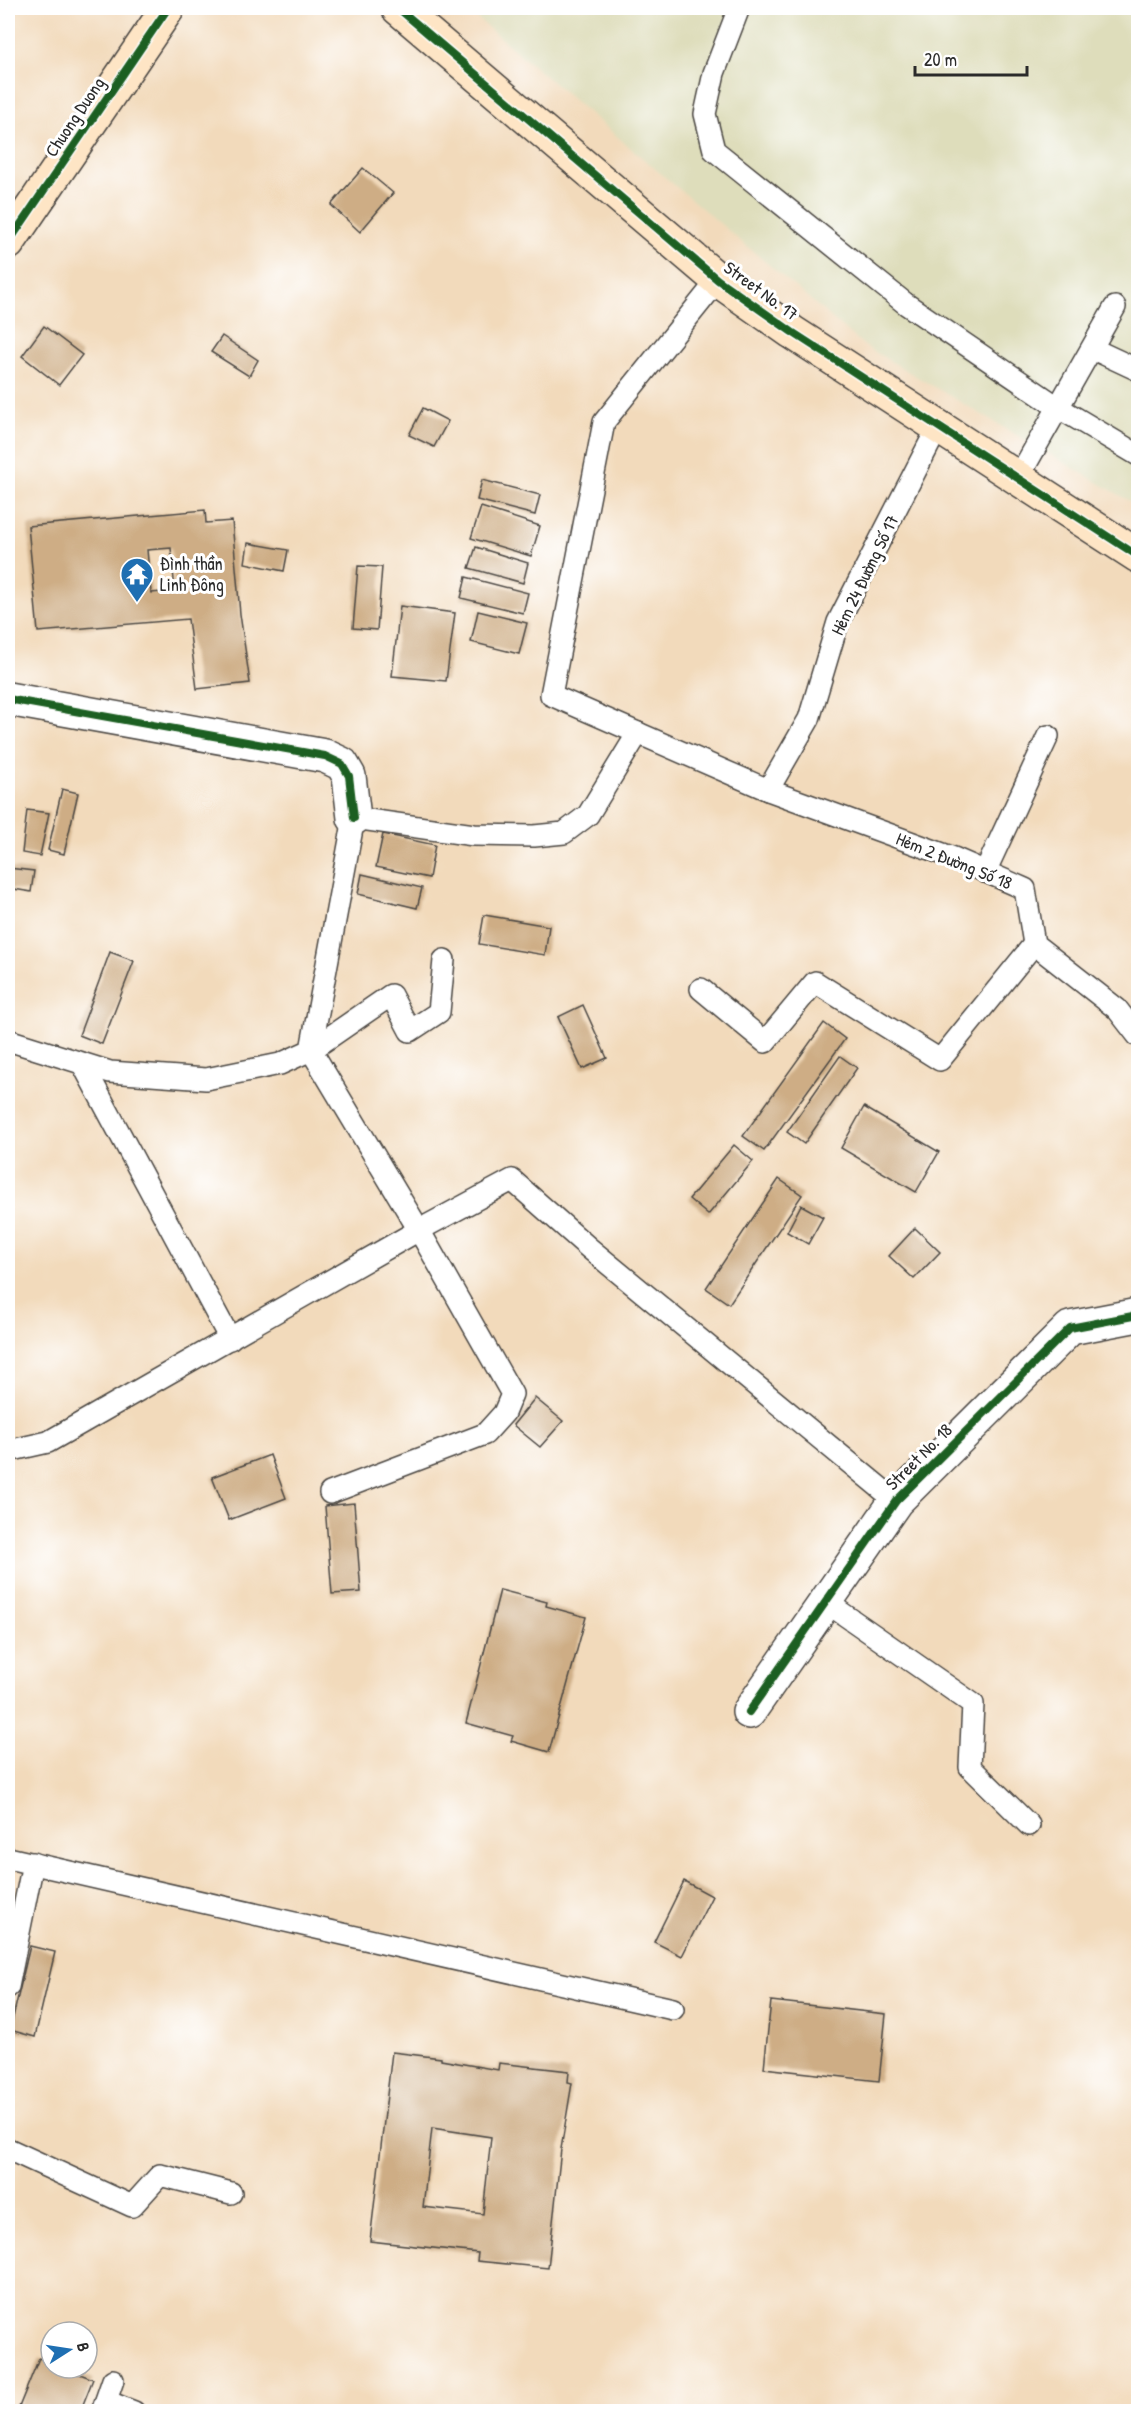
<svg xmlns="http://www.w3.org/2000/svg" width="1146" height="2419" viewBox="0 0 1146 2419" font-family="'Patrick Hand',sans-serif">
  <rect width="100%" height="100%" fill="#fff"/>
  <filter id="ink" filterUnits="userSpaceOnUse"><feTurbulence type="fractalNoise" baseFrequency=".0167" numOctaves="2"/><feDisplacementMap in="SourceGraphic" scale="12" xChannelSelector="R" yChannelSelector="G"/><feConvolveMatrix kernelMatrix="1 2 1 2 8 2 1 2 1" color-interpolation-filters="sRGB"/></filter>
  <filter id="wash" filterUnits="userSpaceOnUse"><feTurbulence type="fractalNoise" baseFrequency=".008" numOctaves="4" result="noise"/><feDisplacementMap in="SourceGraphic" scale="24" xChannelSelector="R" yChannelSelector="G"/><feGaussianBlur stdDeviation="1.35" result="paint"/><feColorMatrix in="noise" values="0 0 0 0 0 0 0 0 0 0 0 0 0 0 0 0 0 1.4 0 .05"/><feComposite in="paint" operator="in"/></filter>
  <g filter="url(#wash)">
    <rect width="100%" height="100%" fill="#f2dabb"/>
    <path fill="#deddbb" d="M465,8H1138V506L866,347Z"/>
    <g id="blocks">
      <g fill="#cead85" fill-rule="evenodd">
        <path d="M363,168L393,193L360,232L331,205Z"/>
        <path d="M44,326L82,355L59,385L22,356Z"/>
        <path d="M222,336L258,360L249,376L211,352Z"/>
        <path d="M423,408L448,421L434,447L409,435Z"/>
        <path d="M482,480L540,495L535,515L477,500Z"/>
        <path d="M481,507L540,526L531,556L471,538Z"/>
        <path d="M205,510L206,523L232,521L240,614L250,683L197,689L188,619L38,632L28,526ZM171,548L175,591L151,593L147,550Z"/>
        <path d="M248,543L288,550L284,571L245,563Z"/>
        <path d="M476,547L528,563L523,583L469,568Z"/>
        <path d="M358,566L382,567L377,630L353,628Z"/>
        <path d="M466,577L528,593L523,613L461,598Z"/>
        <path d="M400,606L455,613L446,681L392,676Z"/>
        <path d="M478,611L527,623L519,654L471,642Z"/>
        <path d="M62,789L78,793L64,854L48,850Z"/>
        <path d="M27,810L49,813L40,856L22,853Z"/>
        <path d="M383,834L435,845L429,878L376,867Z"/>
        <path d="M8,868L34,871L31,892L8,888Z"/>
        <path d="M362,874L422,888L417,908L358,894Z"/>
        <path d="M484,915L549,926L545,955L479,944Z"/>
        <path d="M110,952L134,961L102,1044L79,1035Z"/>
        <path d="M583,1005L607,1058L582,1069L558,1017Z"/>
        <path d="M824,1023L845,1039L764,1151L743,1136Z"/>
        <path d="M840,1056L857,1068L804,1144L787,1132Z"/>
        <path d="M864,1107L939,1152L916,1192L841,1148Z"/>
        <path d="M734,1145L753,1161L708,1215L689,1199Z"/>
        <path d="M779,1179L802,1195L729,1304L706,1288Z"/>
        <path d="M801,1205L823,1217L808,1244L787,1232Z"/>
        <path d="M915,1228L940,1252L914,1279L889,1256Z"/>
        <path d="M535,1398L563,1421L540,1447L513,1425Z"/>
        <path d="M270,1455L286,1498L229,1520L212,1477Z"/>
        <path d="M354,1503L361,1592L332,1594L325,1506Z"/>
        <path d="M500,1590L547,1602L546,1606L586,1617L549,1752L511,1741L513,1736L466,1723Z"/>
        <path d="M684,1881L712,1896L682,1956L654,1942Z"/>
        <path d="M30,1946L55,1952L35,2037L10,2030Z"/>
        <path d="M771,2001L886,2014L879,2081L764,2068Z"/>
        <path d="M392,2052L441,2058V2060L498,2070L499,2063L569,2071L568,2082L572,2083L561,2149L548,2268L477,2261L478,2253L370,2241ZM432,2128L491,2137L483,2214L423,2207Z"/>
        <path d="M39,2358L51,2363V2368H64L93,2379L80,2412H17Z"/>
      </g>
    </g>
  </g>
  <g filter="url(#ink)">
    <use href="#blocks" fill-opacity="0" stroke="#494541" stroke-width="1.5"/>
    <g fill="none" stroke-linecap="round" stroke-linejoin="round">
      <defs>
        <g id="lane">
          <path d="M739,8L714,73L705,114L714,150L906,304L1059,408L1138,455"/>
          <path d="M718,280L604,422L551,695L768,790L954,858L1025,889L1034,944L1117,1009L1138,1036"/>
          <path d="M1093,349L1138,370"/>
          <path d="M1018,478L1115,307"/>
          <path d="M768,790L809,719L838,622L938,427"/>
          <path d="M985,872L1048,736"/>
          <path d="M701,989L765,1042L815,982L940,1060L1034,944"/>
          <path d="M8,1040L110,1072L206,1079L280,1064L311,1050L354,818L474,835L534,836L564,833L588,815L638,733"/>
          <path d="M82,1063L230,1339"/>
          <path d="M8,1451L48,1442L419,1230L512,1180L589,1248L896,1501"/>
          <path d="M330,1493L485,1434L504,1413L512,1394L419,1230L311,1050L391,995L410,1031L439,1012L444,960"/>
          <path d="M826,1602L973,1704L970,1767L1029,1825"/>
          <path d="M8,1858L673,2009"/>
          <path d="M8,1987L33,1863"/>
          <path d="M8,2149L132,2206L160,2175L231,2193"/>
          <path d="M106,2401L134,2412"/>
          <path d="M102,2412L113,2380"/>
        </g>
        <g id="street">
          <path d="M8,699L325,756L342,764L349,776L354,818"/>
          <path d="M749,1712L896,1501L1070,1328L1138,1315"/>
        </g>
        <g id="secondary">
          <path d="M398,8L718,280L792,332L1138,556"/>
          <path d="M8,243L168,8"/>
        </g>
      </defs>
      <use href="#lane" stroke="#494541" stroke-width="24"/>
      <use href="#street" stroke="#494541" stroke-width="36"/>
      <use href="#secondary" stroke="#494541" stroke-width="36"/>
      <use href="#lane" stroke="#fff" stroke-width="21"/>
      <use href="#street" stroke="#fff" stroke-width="33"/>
      <use href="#secondary" stroke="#fee5c5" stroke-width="33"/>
      <defs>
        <g id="cycleway">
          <path d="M398,8L718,280L792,332L1138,556"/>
          <path d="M8,243L168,8"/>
          <path d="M8,699L325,756L342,764L349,776L354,818"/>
          <path d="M749,1712L896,1501L1070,1328L1138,1315"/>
        </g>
      </defs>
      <use href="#cycleway" stroke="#fff" stroke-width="11"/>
      <use href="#cycleway" stroke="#1b5e20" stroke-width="8"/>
    </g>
  </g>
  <defs>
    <symbol id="temple-pin" viewBox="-11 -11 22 30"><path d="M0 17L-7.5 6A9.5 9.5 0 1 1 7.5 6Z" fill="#1f6fb2" stroke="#fff"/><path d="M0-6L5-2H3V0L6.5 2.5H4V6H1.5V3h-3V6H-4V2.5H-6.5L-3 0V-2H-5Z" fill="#fff"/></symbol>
  </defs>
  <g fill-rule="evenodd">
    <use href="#temple-pin" x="118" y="555" width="38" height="52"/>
  </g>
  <g text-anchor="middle" stroke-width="6" stroke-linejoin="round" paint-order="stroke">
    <g font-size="18" fill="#2b2b2b" stroke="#fff">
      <text transform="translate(75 117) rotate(-56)" y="6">Chuong Duong</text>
      <text transform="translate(761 291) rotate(36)" y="6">Street No. 17</text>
      <text transform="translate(865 575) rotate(-64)" y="6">Hẻm 24 Đường Số 17</text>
      <text transform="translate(954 861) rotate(22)" y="6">Hẻm 2 Đường Số 18</text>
      <text transform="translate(919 1457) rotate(-45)" y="6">Street No. 18</text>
    </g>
    <g font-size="18" fill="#2b2b2b" stroke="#fff" text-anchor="start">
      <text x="160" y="570">Đình thần<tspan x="160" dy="21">Linh Đông</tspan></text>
    </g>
  </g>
  <rect width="1146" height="2419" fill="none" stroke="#fff" stroke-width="30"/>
  <g transform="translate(69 2350) rotate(78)"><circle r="28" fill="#ffffff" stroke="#aaaaaa" stroke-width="1.5"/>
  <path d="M0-4.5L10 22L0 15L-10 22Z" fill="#1f6fb2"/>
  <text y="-9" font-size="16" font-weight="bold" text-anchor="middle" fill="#2b2b2b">B</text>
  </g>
  <path d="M915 66v9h112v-9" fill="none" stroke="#2b2b2b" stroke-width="3"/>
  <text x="924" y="66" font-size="18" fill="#2b2b2b" stroke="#ffffff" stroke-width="4.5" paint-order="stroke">20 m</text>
</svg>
